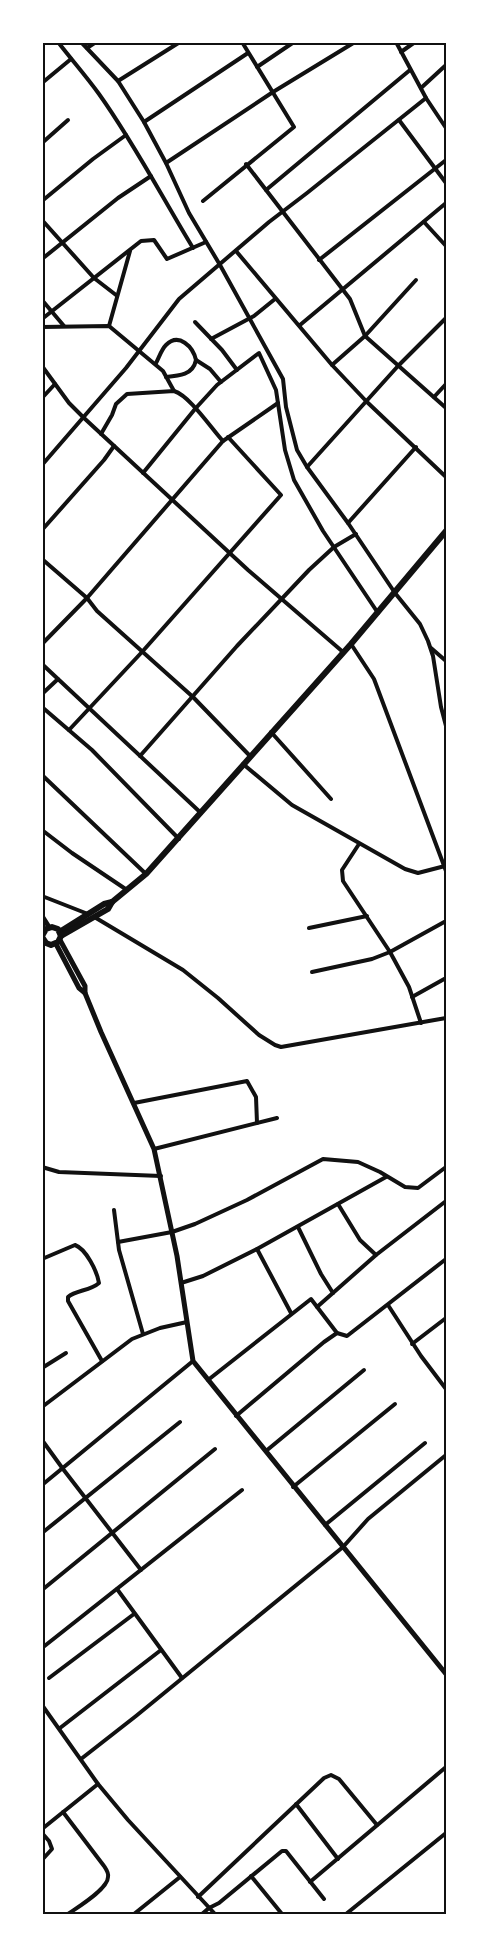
<svg xmlns="http://www.w3.org/2000/svg" width="489" height="1957" viewBox="0 0 489 1957" font-family="Literata,serif">
  <rect width="100%" height="100%" fill="#fff"/>
  <g fill="none" stroke-linecap="round" stroke-linejoin="round">
    <g stroke="#111" stroke-width="4">
      <path d="M58,42C71,59 86,76 99,94C134,143 162,197 193,248"/>
      <path d="M81,42L118,81L144,122L166,163L189,213L220,265L283,379L286,407L297,450L307,467L348,523L395,593L420,624L428,641L433,656L441,707L446,726"/>
      <path d="M396,42L426,98L446,128"/>
      <path d="M87,48L96,42"/>
      <path d="M401,52L415,42"/>
      <path d="M257,67L294,42"/>
      <path d="M118,81L180,42"/>
      <path d="M42,83L71,59"/>
      <path d="M421,88L446,65"/>
      <path d="M399,120L446,183"/>
      <path d="M144,122L248,53"/>
      <path d="M42,143L68,120"/>
      <path d="M166,163L273,92L355,42"/>
      <path d="M246,164L350,299L365,336L446,408"/>
      <path d="M266,190L410,70"/>
      <path d="M42,201L93,159L126,135"/>
      <path d="M203,201L294,127L242,42"/>
      <path d="M42,220L94,278L116,295"/>
      <path d="M424,222L446,246"/>
      <path d="M236,251L332,365L367,402L446,477"/>
      <path d="M42,259L118,198L151,176"/>
      <path d="M319,260L446,160"/>
      <path d="M42,300L64,326"/>
      <path d="M42,319L141,241L154,240L167,259L206,242"/>
      <path d="M195,322L222,350L237,370"/>
      <path d="M300,325L446,203"/>
      <path d="M109,326L130,251"/>
      <path d="M42,327L109,326L163,371L174,391"/>
      <path d="M211,339L254,316L275,299"/>
      <path d="M196,360L210,369L221,382"/>
      <path d="M156,363C159,358 161,350 166,345C179,332 193,347 196,360C193,375 179,376 166,377"/>
      <path d="M332,365L365,336L416,280"/>
      <path d="M42,366L69,403L84,418L248,570L343,652"/>
      <path d="M434,397L446,384"/>
      <path d="M42,398L55,384"/>
      <path d="M101,434L112,415L116,404L127,394L174,391C190,396 211,428 223,441"/>
      <path d="M42,465L126,368L179,299L269,222L307,193L426,98"/>
      <path d="M307,467L398,366L446,318"/>
      <path d="M143,473L195,409L217,385L259,353L276,390L285,450L294,480L323,531L378,613"/>
      <path d="M348,523L416,447"/>
      <path d="M42,530L104,460L114,446"/>
      <path d="M42,559L87,598L97,611L193,697L250,756"/>
      <path d="M42,644L87,598L223,441L278,403"/>
      <path d="M351,644L374,679L446,871"/>
      <path d="M431,648L446,661"/>
      <path d="M42,664L201,813"/>
      <path d="M42,694L58,679"/>
      <path d="M42,707L92,750L179,839"/>
      <path d="M69,730L142,652L281,495L228,437"/>
      <path d="M271,732L331,799"/>
      <path d="M140,756L237,646L309,570L334,547L356,534"/>
      <path d="M243,764L292,805L405,869L418,873L445,866"/>
      <path d="M42,775L146,874"/>
      <path d="M42,830L72,853L127,890"/>
      <path d="M359,844L342,870L343,881L390,952L409,987L421,1023"/>
      <path d="M42,896L88,914"/>
      <path d="M96,918L183,970L218,998L259,1035L275,1045L281,1047L446,1018"/>
      <path d="M309,928L367,916"/>
      <path d="M312,972L372,959L390,952L446,921"/>
      <path d="M412,997L446,978"/>
      <path d="M134,1103L247,1081L256,1097L257,1123"/>
      <path d="M154,1149L277,1118"/>
      <path d="M42,1167L59,1172L161,1176"/>
      <path d="M338,1204L360,1240L376,1255"/>
      <path d="M114,1210L119,1250L143,1334"/>
      <path d="M298,1227L321,1274L333,1293"/>
      <path d="M118,1242L172,1232L195,1224L247,1200L323,1159L358,1162L380,1172L405,1187L418,1188L446,1167"/>
      <path d="M257,1249L291,1313"/>
      <path d="M42,1259L75,1245C86,1249 97,1271 99,1283C90,1291 76,1290 68,1297V1301L102,1361"/>
      <path d="M181,1283L203,1276L257,1249L386,1177"/>
      <path d="M388,1305L421,1356L446,1389"/>
      <path d="M317,1307L376,1255L446,1201"/>
      <path d="M412,1344L446,1318"/>
      <path d="M42,1368L66,1353"/>
      <path d="M208,1380L311,1299L337,1333L347,1336L446,1259"/>
      <path d="M42,1407L132,1339L160,1328L187,1322"/>
      <path d="M236,1416L324,1342L337,1333"/>
      <path d="M42,1440L63,1469L141,1570"/>
      <path d="M266,1451L364,1370"/>
      <path d="M42,1485L193,1361"/>
      <path d="M293,1487L395,1404"/>
      <path d="M325,1525L425,1443"/>
      <path d="M42,1533L180,1422"/>
      <path d="M117,1589L182,1678"/>
      <path d="M42,1590L215,1449"/>
      <path d="M42,1648L242,1490"/>
      <path d="M49,1678L134,1614"/>
      <path d="M42,1705L98,1784L128,1820L215,1914"/>
      <path d="M60,1728L161,1650"/>
      <path d="M81,1759L136,1716L343,1547L368,1519L446,1455"/>
      <path d="M296,1804L338,1859"/>
      <path d="M63,1812L104,1866C106,1869 109,1873 108,1877C108,1889 78,1907 68,1914"/>
      <path d="M42,1829L98,1784"/>
      <path d="M42,1833L49,1841L52,1849L42,1860"/>
      <path d="M251,1876L282,1914"/>
      <path d="M310,1882L446,1767"/>
      <path d="M198,1897L324,1778L331,1775L339,1779L377,1825"/>
      <path d="M134,1914L180,1877"/>
      <path d="M202,1914L209,1908L219,1903L282,1851H286L324,1899"/>
      <path d="M346,1914L446,1833"/>
    </g>
    <g stroke="#111" stroke-width="5">
      <path d="M42,916L49,927"/>
      <path d="M60,940L85,986V993L101,1032L154,1149L177,1256L193,1361L446,1674"/>
      <path d="M56,944L79,988L85,993"/>
    </g>
    <g stroke="#111" stroke-width="6">
      <path d="M61,931L104,904L112,902"/>
      <path d="M42,936L46,929L52,927L58,929L61,936L58,942L51,945L46,943L42,937"/>
      <path d="M61,936L108,909L112,902L146,874L351,644L446,531"/>
    </g>
  </g>
  <rect width="489" height="1957" fill="none" stroke="#ffffff" stroke-width="88"/>
  <rect x="44" y="44" width="401" height="1869" fill="none" stroke="#111" stroke-width="2"/>
</svg>
